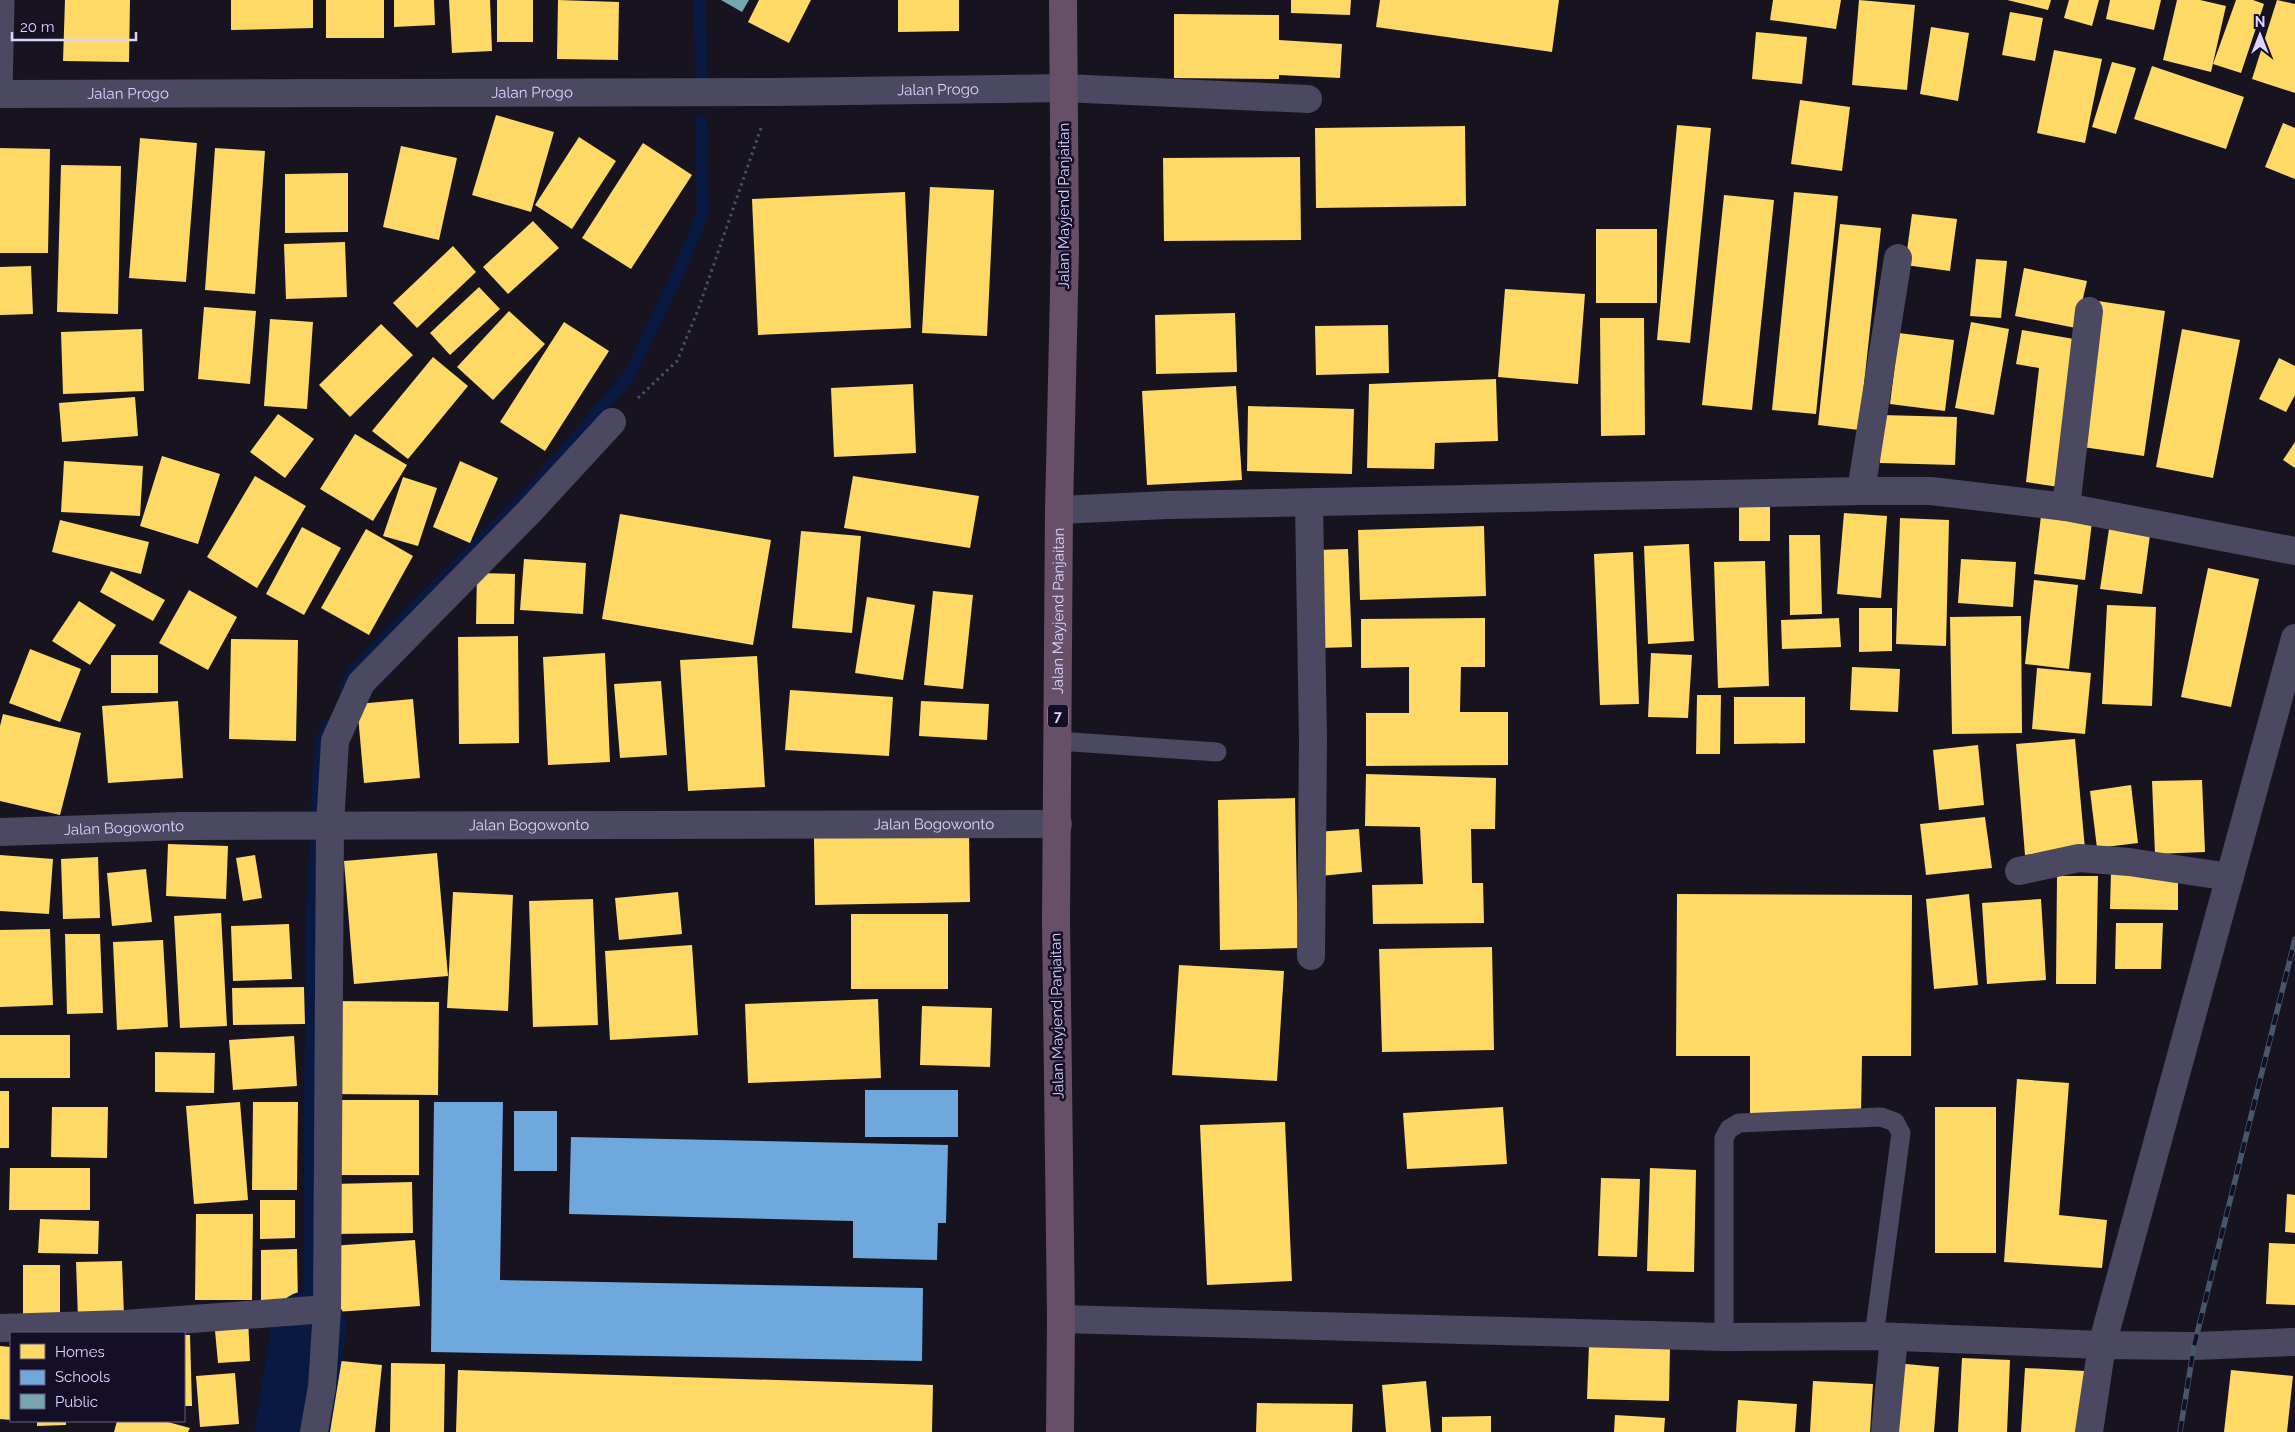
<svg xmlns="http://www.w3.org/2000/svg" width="2295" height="1432" viewBox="0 0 2295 1432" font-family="Raleway,sans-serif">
  <rect width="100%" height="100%" fill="#171420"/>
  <g fill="#ffd966">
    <path d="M65,0H130L129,62L63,61Z"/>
    <path d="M231,0H313V28L231,30Z"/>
    <rect x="326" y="0" width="58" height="38"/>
    <path d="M394,0H434L435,25L394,27Z"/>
    <path d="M449,0H490L492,51L452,53Z"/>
    <rect x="497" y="0" width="36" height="42"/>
    <path d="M558,0L619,2L618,60L557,59Z"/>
    <path d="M759,0H811L789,43L748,22Z"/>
    <path d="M898,0H959V31L898,32Z"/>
    <path d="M1291,0H1351L1350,15L1291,13Z"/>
    <path d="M1380,0H1559L1552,52L1376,27Z"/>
    <path d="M1773,0H1841L1836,29L1770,20Z"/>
    <path d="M1859,0L1915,5L1907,90L1852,85Z"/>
    <path d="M2007,0H2051L2048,10Z"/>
    <path d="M2069,0H2099L2092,26L2064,18Z"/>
    <path d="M2110,0H2161L2154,30L2106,19Z"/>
    <path d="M2177,0H2200L2226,6L2211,72L2163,60Z"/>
    <path d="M2236,0H2253L2264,4L2241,73L2213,64Z"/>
    <path d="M2277,0L2295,4V93L2252,79Z"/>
    <path d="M2010,12L2043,18L2035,61L2002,55Z"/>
    <path d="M1174,14L1279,15V40L1342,44L1340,78L1279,75V79L1174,78Z"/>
    <path d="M1931,27L1969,33L1958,101L1920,94Z"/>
    <path d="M1756,32L1807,37L1802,84L1752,79Z"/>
    <path d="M2054,50L2102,59L2085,143L2037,133Z"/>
    <path d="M2112,62L2136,68L2116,134L2092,127Z"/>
    <path d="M2152,66L2244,97L2226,149L2134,119Z"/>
    <path d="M1800,100L1850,107L1842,171L1791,164Z"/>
    <path d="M496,115L554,132L531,212L472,195Z"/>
    <path d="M2283,123L2295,128V179L2265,167Z"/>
    <path d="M1677,125L1711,128L1690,343L1657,340Z"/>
    <path d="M1465,126L1466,206L1316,208L1315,128Z"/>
    <path d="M579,137L616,161L572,229L535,205Z"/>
    <path d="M140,138L197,143L186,282L129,278Z"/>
    <path d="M643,143L692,175L631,269L582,238Z"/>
    <path d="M401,146L457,158L439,240L383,227Z"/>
    <path d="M0,148L50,149L48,253H0Z"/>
    <path d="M215,148L265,151L255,294L205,290Z"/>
    <path d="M1300,157L1301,240L1164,241L1163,158Z"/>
    <path d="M61,165L121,166L118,314L57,312Z"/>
    <path d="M348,173V232L285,233V174Z"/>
    <path d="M930,187L994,190L987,336L922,333Z"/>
    <path d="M905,192L911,328L758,335L752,199Z"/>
    <path d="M1794,192L1838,196L1816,414L1772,410Z"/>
    <path d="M1724,195L1774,200L1752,410L1702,405Z"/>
    <path d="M1912,214L1957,219L1950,271L1905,265Z"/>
    <path d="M533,221L559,248L508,294L483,267Z"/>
    <path d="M1840,224L1881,228L1859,430L1818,425Z"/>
    <rect x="1596" y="229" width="61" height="74"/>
    <path d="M345,242L347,297L286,299L284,244Z"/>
    <path d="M453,246L476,272L417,328L393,303Z"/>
    <path d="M1976,259L2007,261L2001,318L1970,316Z"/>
    <path d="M31,266L33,314L0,315V267Z"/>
    <path d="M2024,268L2087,281L2076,328L2015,316Z"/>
    <path d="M479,287L500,309L450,355L430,333Z"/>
    <path d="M1505,289L1585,294L1578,384L1498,377Z"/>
    <path d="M2098,301L2165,311L2144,456L2076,446Z"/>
    <path d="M204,307L256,311L250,384L198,379Z"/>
    <path d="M509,311L545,344L493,400L457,367Z"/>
    <path d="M1235,313L1237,372L1156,374L1155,315Z"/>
    <path d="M1600,318H1644L1645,435L1601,436Z"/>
    <path d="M270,319L313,322L307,409L264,406Z"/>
    <path d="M564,322L609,351L545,451L500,422Z"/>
    <path d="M1971,322L2009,329L1994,415L1955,408Z"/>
    <path d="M381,324L413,355L350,417L319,385Z"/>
    <path d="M1388,325L1389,373L1316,375L1315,326Z"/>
    <path d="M142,329L144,391L63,394L61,332Z"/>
    <path d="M2182,329L2240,340L2213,478L2156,467Z"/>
    <path d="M2022,330L2074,339L2059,487L2026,482L2039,368L2016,364Z"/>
    <path d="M1899,333L1954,340L1945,411L1890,404Z"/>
    <path d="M433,357L468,386L408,459L372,431Z"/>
    <path d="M2279,358L2295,366V395L2286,412L2259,399Z"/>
    <path d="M1496,379L1498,441L1435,443L1434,469L1367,468L1369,384Z"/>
    <path d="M913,384L916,453L834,457L831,388Z"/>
    <path d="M1236,386L1242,480L1147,485L1142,391Z"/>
    <path d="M135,397L138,436L62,442L59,403Z"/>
    <path d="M1248,406L1354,409L1352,474L1247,471Z"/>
    <path d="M278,414L314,439L285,478L250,452Z"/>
    <path d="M1881,415L1957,417L1955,465L1880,463Z"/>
    <path d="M355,434L407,465L373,521L320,489Z"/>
    <path d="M2295,442V468L2283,460Z"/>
    <path d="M162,456L220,474L198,544L140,526Z"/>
    <path d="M64,461L143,466L140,516L61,512Z"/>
    <path d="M460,461L498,478L470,543L433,527Z"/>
    <path d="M255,476L306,506L257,588L207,557Z"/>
    <path d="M853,476L979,496L970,548L844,528Z"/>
    <path d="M403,477L437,488L418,546L383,536Z"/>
    <rect x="1739" y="504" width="31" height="37"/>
    <path d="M1844,513L1887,516L1881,598L1837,594Z"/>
    <path d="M620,514L771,540L753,645L602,619Z"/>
    <path d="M2041,516L2092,522L2085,580L2034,574Z"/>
    <path d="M1900,518L1949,520L1946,646L1896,644Z"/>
    <path d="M60,520L149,542L141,574L52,552Z"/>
    <path d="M1484,526L1486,596L1360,600L1358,530Z"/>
    <path d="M302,527L341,548L304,615L266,594Z"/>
    <path d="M366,529L413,556L369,635L321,608Z"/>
    <path d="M2109,529L2150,535L2142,594L2100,589Z"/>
    <path d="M801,531L861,536L852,633L792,628Z"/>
    <path d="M1789,535H1820L1822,614L1790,615Z"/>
    <path d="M1689,544L1694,641L1648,644L1644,546Z"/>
    <path d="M1348,549L1352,647L1320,648L1317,550Z"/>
    <path d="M1633,552L1639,704L1600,705L1594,554Z"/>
    <path d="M524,559L586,563L583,614L520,610Z"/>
    <path d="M1961,559L2016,562L2013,607L1958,603Z"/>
    <path d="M1765,561L1769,686L1718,688L1714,562Z"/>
    <path d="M2208,568L2259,579L2231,707L2181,697Z"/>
    <path d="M111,571L165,600L153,621L100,592Z"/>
    <path d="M477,573L515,574L514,624H476Z"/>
    <path d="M2034,580L2078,585L2069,669L2025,664Z"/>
    <path d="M189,590L237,617L208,670L159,643Z"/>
    <path d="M933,591L973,595L963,689L924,685Z"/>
    <path d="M867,597L915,605L903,680L855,673Z"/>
    <path d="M79,601L116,625L90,665L52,641Z"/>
    <path d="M2107,605L2156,607L2152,706L2102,704Z"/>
    <path d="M1859,608H1892V651L1859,652Z"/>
    <path d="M2021,616L2022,733L1952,734L1950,617Z"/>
    <path d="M1485,618V667H1461L1460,712H1508V765L1366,766V713H1409V667L1361,668V619Z"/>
    <path d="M1839,618L1841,647L1782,649L1781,620Z"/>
    <path d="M518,636L519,743L459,744L458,637Z"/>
    <path d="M231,639L298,640L296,741L229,739Z"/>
    <path d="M30,649L81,669L60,722L9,703Z"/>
    <path d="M605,653L610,762L548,765L543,657Z"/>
    <path d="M1651,653L1692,655L1688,718L1648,717Z"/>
    <rect x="111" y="655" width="47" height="38"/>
    <path d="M757,656L765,787L688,791L680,660Z"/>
    <path d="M1852,667L1900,669L1898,712L1850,710Z"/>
    <path d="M2037,668L2091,673L2085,734L2032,729Z"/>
    <path d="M661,681L667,755L620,758L614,684Z"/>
    <path d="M790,690L893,697L889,756L785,750Z"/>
    <path d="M1697,695H1721L1720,754H1696Z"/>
    <path d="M1734,697H1805V743L1734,744Z"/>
    <path d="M413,699L420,778L364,783L357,704Z"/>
    <path d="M178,701L183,778L108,783L102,706Z"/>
    <path d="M921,701L989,704L987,740L919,736Z"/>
    <path d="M3,714L81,733L60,815L0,801V726Z"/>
    <path d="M2075,739L2085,849L2025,855L2016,744Z"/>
    <path d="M1978,745L1984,805L1939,810L1933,750Z"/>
    <path d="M1366,774L1496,778L1495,829H1471L1472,883H1483L1484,923L1373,924L1372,885L1423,884L1420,827L1365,826Z"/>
    <path d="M2202,780L2205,852L2155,854L2152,781Z"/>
    <path d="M2131,785L2138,843L2097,848L2090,791Z"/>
    <path d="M1295,798L1298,948L1220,950L1218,800Z"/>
    <path d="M1985,817L1992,868L1926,875L1920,824Z"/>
    <path d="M1359,829L1362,872L1320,876L1316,832Z"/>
    <path d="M969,835L970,902L815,905L814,838Z"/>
    <path d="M168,844L228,846L226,899L166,896Z"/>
    <path d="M437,853L448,976L354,984L344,861Z"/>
    <path d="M0,855L53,859L49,914L0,911Z"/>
    <path d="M255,855L262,898L243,901L236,858Z"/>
    <path d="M98,857L100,918L63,919L61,859Z"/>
    <path d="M146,869L152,922L112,926L107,873Z"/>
    <path d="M2111,872L2178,873V910L2110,909Z"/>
    <path d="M2057,876H2098L2096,984H2056Z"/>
    <path d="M453,892L513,895L508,1011L447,1008Z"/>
    <path d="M678,892L682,934L619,940L615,898Z"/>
    <path d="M1677,894L1912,895L1911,1056H1862L1861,1114L1750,1113V1056H1676Z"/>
    <path d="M1969,894L1978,985L1934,989L1926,899Z"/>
    <path d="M593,899L598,1025L533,1027L529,901Z"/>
    <path d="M2041,899L2046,980L1987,984L1982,903Z"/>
    <path d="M221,913L227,1026L180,1028L174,916Z"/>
    <rect x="851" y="914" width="97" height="75"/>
    <path d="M2116,923H2163L2161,969H2115Z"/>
    <path d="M289,924L292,979L233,981L231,926Z"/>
    <path d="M50,929L53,1005L0,1007V930Z"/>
    <path d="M65,934H100L103,1013L67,1014Z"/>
    <path d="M163,940L168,1027L117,1030L113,942Z"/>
    <path d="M692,945L698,1035L610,1040L605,951Z"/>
    <path d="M1492,947L1494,1050L1382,1052L1379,949Z"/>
    <path d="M1179,965L1284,971L1277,1081L1172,1075Z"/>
    <path d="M304,987L305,1024L233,1025L232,988Z"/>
    <path d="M878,999L881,1078L748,1083L745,1004Z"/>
    <path d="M331,1001L439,1002L438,1095L331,1094Z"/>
    <path d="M922,1006L992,1008L990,1067L920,1065Z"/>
    <rect x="0" y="1035" width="70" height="43"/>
    <path d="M294,1036L297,1086L233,1090L229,1040Z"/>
    <path d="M155,1052L215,1053L214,1093L155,1092Z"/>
    <path d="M2017,1079L2069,1083L2059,1215L2107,1220L2102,1268L2004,1262Z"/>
    <rect x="0" y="1091" width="9" height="57"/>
    <path d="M333,1100H419V1175H334Z"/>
    <path d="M240,1102L248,1200L194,1204L186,1106Z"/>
    <path d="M253,1102H298L297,1190H252Z"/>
    <path d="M52,1107H108L107,1158L51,1157Z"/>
    <path d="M1503,1107L1507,1164L1407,1169L1403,1113Z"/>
    <rect x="1935" y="1107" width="61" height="146"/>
    <path d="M1285,1122L1292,1281L1207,1285L1200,1125Z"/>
    <path d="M10,1168H90V1210H9Z"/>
    <path d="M1650,1168L1696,1170L1694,1272L1647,1271Z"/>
    <path d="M1601,1178L1640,1179L1637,1257L1598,1256Z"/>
    <path d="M412,1182L413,1233L334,1234L333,1184Z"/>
    <path d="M2287,1194L2295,1195V1233L2285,1232Z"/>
    <path d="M260,1200H295V1238L260,1239Z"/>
    <path d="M196,1214H253L252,1300H195Z"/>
    <path d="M40,1219L99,1221L98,1254L38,1253Z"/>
    <path d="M415,1240L420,1306L336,1312L331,1246Z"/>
    <path d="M2269,1243L2295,1244V1305L2266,1304Z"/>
    <path d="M297,1249L298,1305H261V1250Z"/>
    <path d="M122,1261L124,1317L78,1319L76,1262Z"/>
    <rect x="23" y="1265" width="37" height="59"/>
    <path d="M248,1318L250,1361L218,1363L214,1320Z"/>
    <path d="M184,1335H190L192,1406H184Z"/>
    <path d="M1589,1344L1670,1346L1669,1401L1587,1399Z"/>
    <path d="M0,1346L11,1347V1420L0,1419Z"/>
    <path d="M1962,1358L2010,1360L2007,1432H1958Z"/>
    <path d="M331,1360L382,1365L375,1432H324Z"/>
    <path d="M391,1363L445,1364L444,1432H390Z"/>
    <path d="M1895,1363L1939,1367L1934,1432H1890Z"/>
    <path d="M2025,1368L2085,1371L2081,1432H2021Z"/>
    <path d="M458,1370L933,1385L932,1432H456Z"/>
    <path d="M2231,1370L2293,1376L2287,1432H2224Z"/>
    <path d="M235,1373L239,1424L200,1427L196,1376Z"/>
    <path d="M1426,1381L1431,1432H1386L1382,1385Z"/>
    <path d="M1813,1381L1873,1384L1870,1432H1810Z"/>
    <path d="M1738,1400L1797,1404L1795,1432H1736Z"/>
    <path d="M1257,1403L1353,1404L1352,1432H1256Z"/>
    <path d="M1615,1415L1665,1418L1664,1432H1614Z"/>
    <path d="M1491,1416V1432H1442V1417Z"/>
    <path d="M37,1421H66V1425L37,1426Z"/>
    <path d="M117,1421H164L190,1428L188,1432H114Z"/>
  </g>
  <g fill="#6fa8dc">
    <rect x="865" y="1090" width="93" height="47"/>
    <path d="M434,1102H503L500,1280L923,1288L922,1361L431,1352Z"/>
    <rect x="514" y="1111" width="43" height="60"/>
    <path d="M571,1137L948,1145L946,1223H938L937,1260L853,1258V1221L569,1214Z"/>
  </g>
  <path fill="#76a5af" d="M721,0H749L742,12Z"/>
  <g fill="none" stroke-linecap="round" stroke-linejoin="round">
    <g stroke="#091942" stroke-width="12">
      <path d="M700,0L701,74"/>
      <path d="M345,687L352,672L533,488L630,374L679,271L703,213L701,120"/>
      <path d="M316,817L321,741L328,726"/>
      <path d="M309,1296L312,910L316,837"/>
    </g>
    <path stroke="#091942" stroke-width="75" d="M292,1432L309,1328"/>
    <path stroke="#475262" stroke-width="3" stroke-dasharray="2.5 4" stroke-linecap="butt" d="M638,398L677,361L698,310L761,128"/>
    <g stroke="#4b4861" stroke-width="19">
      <path d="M3,94L5,0"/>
      <path d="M1058,741L1217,752"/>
      <path d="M1724,1337V1138L1729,1129L1739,1123L1881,1117L1895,1122L1901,1133L1874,1336"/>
    </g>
    <g stroke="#4b4861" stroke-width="28">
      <path id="s1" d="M0,94L773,92L1064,88L1308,99"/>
      <path d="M1861,491L1898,258"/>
      <path d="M1309,503L1313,740L1311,956"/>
      <path d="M2066,507L2089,311"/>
      <path d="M1059,510L1167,505L1861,491H1931L2066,507L2295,551"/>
      <path id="s2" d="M0,832L182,826L1058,824"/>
      <path d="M2019,871L2079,858L2129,862L2230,877"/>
      <path d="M1061,1319L1724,1337L1874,1336L2102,1345L2194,1346L2295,1342"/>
      <path d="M0,1328L125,1324L327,1309"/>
      <path d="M314,1432L322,1387L327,1309L330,826L335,741L361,683L530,511L612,422"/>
      <path d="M1885,1432L1894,1337"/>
      <path d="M2089,1432L2102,1345L2295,638"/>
    </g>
    <path stroke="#664f67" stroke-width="28" id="s3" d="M1060,1432L1061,1319L1056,921L1059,510L1065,250L1063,0"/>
    <defs>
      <path id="rail" d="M2180,1432L2194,1346L2295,939"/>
    </defs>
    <use href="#rail" stroke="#45576b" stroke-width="5.5"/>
    <use href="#rail" stroke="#140e26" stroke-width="4" stroke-dasharray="11" stroke-linecap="butt"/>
  </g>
  <g text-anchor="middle" stroke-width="5" stroke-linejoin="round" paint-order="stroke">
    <rect fill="#140e26" stroke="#a098be" stroke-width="1" x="1048" y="704.5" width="20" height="23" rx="4"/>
    <g font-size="14" font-weight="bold" fill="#dcd3ff">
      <text x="1058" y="721">7</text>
    </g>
    <g font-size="15" fill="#dcd3ff" stroke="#140e26">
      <text dy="5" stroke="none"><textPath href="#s1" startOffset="938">Jalan Progo</textPath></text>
      <text dy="5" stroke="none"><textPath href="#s1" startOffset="532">Jalan Progo</textPath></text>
      <text dy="5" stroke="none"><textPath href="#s1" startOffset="128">Jalan Progo</textPath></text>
      <text transform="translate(1064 206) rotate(-90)" y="5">Jalan Mayjend Panjaitan</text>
      <text dy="5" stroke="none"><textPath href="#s3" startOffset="821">Jalan Mayjend Panjaitan</textPath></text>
      <text dy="5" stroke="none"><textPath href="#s2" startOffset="529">Jalan Bogowonto</textPath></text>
      <text dy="5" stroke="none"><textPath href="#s2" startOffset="934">Jalan Bogowonto</textPath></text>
      <text dy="5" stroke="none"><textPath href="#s2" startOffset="124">Jalan Bogowonto</textPath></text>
      <text transform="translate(1057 1016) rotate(-91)" y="5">Jalan Mayjend Panjaitan</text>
    </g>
  </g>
  <rect x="10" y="1332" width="175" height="90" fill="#140e26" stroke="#645d7d"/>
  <rect x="20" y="1344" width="25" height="15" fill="#ffd966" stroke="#645d7d"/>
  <text x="55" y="1357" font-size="15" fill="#dcd3ff">Homes</text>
  <rect x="20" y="1370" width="25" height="15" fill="#6fa8dc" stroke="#645d7d"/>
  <text x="55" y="1382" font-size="15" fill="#dcd3ff">Schools</text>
  <rect x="20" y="1394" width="25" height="15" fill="#76a5af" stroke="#645d7d"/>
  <text x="55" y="1407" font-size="15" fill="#dcd3ff">Public</text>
  <g transform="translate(2260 35)" stroke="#140e26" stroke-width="4" paint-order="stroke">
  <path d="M0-4L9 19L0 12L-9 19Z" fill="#dcd3ff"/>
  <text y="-8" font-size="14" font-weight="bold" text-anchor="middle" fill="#dcd3ff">N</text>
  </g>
  <path d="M12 32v8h124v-8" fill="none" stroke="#dcd3ff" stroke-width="2.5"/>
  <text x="20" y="32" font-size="15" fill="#dcd3ff" stroke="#140e26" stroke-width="4" paint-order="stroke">20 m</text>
</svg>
